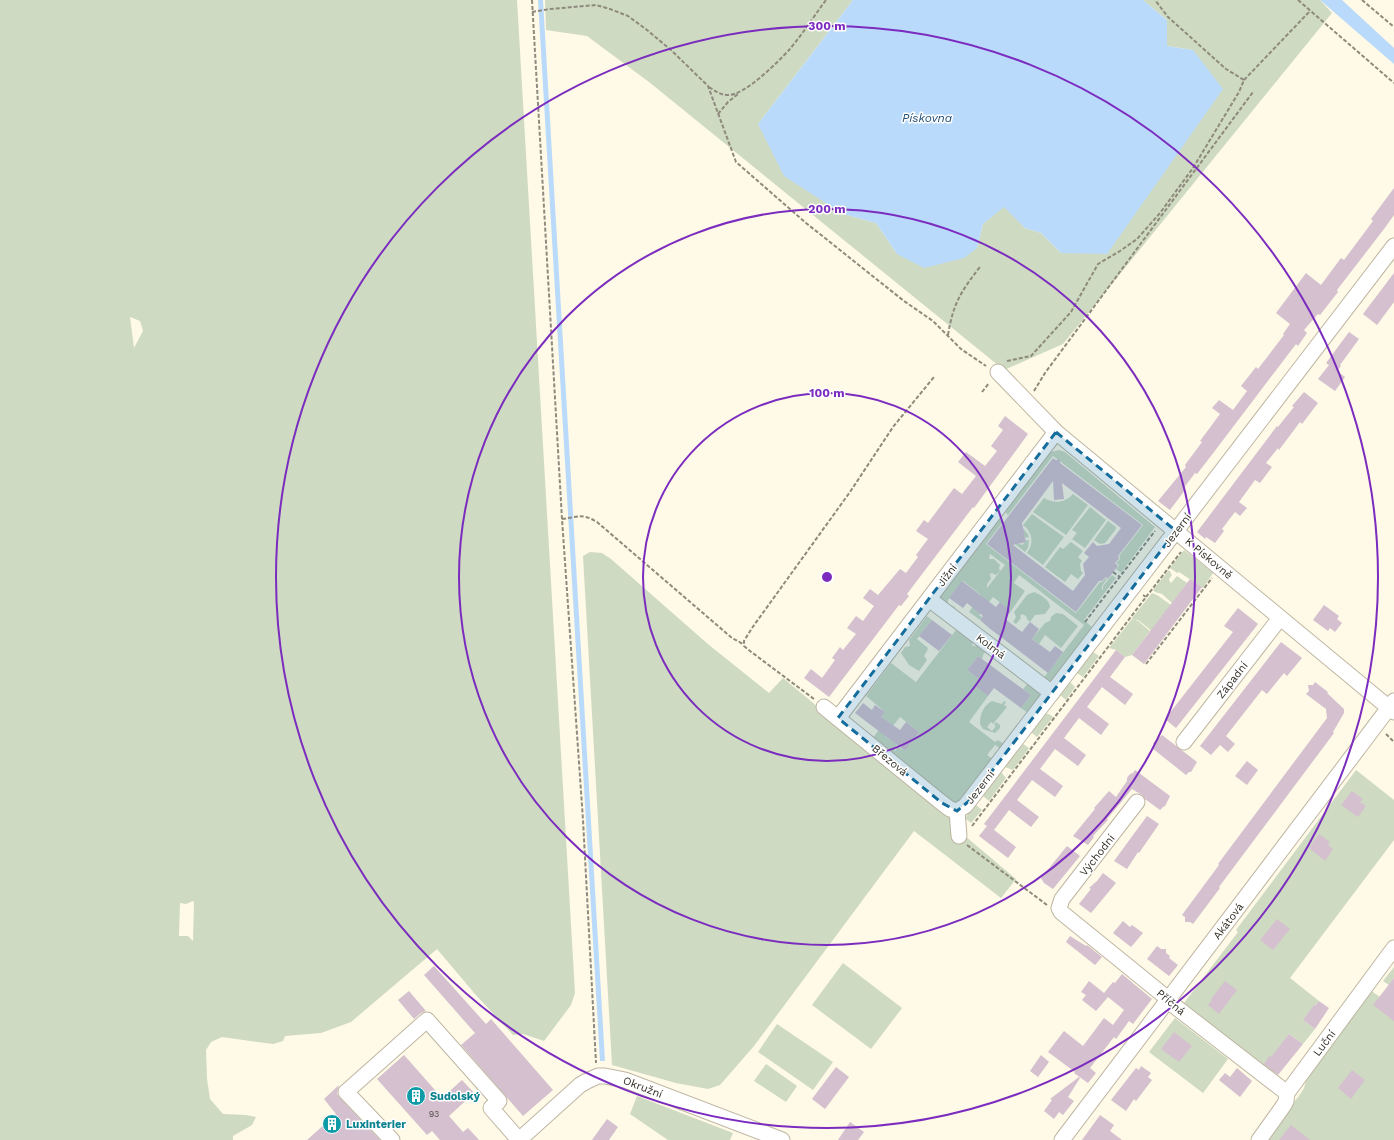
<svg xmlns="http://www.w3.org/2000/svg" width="1394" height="1140" viewBox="0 0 1394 1140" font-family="'Work Sans',sans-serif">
  <rect width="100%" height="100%" fill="#fff9e7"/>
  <g fill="#cedac1" fill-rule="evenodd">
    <path d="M0,0H517L575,993L571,1005L544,1041L523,1034L513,1035L475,994L437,949L351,1022L321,1033L285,1036L283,1041L273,1044L222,1037L211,1042L206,1050L207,1079L210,1099L223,1114L246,1115L256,1117L252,1125L233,1136V1140H0ZM130,317L140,321L143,331L134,348ZM193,901L194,902L193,941L188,936H179L180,903L186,904Z"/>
    <path d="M545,0H853L758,124L843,214L876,223L897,254L977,248L983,224L1004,206L1025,228L1041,233L1061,253L1193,50L1167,46V20L1143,0H1320L1332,13L1063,344L1004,370L649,82L587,36L546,30Z"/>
    <path d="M1048,449L1051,452L1059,450L1065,452L1155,527L1121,573L1116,569L1119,565L1116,563L1120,559L1119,556L1143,525L1053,456L1008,515L1004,511L1022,489L1023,486Z"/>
    <path d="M1073,494L1088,505L1066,535L1033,512L1044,498C1054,504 1065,503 1073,494Z"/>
    <path d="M1090,507L1106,520L1085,548L1072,539L1077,533L1072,530Z"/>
    <path d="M1032,514L1064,537L1043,565L1027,553C1034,543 1033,533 1023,525Z"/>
    <path d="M999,519L1003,522L986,544L1076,613L1100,582H1102L1106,578L1107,579L1102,586V590H1103V586L1112,575L1116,578L1084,620L1093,628L1053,681L1049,682L1042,680L1084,625L1019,575L1014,583L1025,591L1011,611L993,597L979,615L982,617L980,620L969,612L981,595L963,581L948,600V604L955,607L952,611L939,599L940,594L976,547L978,548ZM990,554L1005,565L987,588V584L991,579L990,574L992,573L996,575L1000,571L999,568L1000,565L994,559H989Z"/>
    <path d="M1108,521L1116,527V529L1105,543L1100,544L1094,540Z"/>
    <path d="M1022,527L1028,534L1029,537L1026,538L1024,535L1017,543L1022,545L1027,540H1029L1028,548L1025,552L1014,543Z"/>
    <path d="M1071,542L1083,551L1078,557L1082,561L1080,564L1081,571L1083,573L1078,579L1071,574L1065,582L1045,567L1060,547L1063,549Z"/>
    <path d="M1184,550L1213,573L1203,588L1179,572L1177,573L1170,568Z"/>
    <path d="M590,552L602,553L611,559L709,645L769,693L783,678L946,813L952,822L953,831L965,841V836L1016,879L1001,898L914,831L754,1046L720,1085L708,1089L676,1083L612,1065L583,556Z"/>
    <path d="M1169,570L1172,575L1169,579L1170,582L1171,583L1177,576L1187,583L1172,603L1162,594L1155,592L1153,590Z"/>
    <path d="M1034,592C1040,594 1050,600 1050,607L1045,614L1035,615L1030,622L1027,619L1026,616L1022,614L1020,616L1021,618L1016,624L1013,622L1016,617L1014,612L1027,595Z"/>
    <path d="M1152,593L1157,595L1171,605L1151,631C1147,626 1143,624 1138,620H1134L1132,618Z"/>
    <path d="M1056,613L1063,614L1078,626L1061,648L1045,635L1039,644L1032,639L1045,623L1050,621L1051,617Z"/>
    <path d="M927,616L932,620L917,639L928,648L927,651L924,656L927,660L919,671L909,665L901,653L905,647L910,646L909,640Z"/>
    <path d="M1132,619L1138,621L1150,631L1132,655L1125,657L1116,650L1109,648Z"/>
    <path d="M961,629L973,641L972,645L974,646L981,645L987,653H984L982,659L978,656L967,670L980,680L976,687L988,696L969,722L995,742L998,740L1004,744L1001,749L995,745L987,755L994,760L961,802L953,804L871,740L886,721L881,717L885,712L866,696L891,663L916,682L956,630L958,632ZM900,717L919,732L905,751L898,747L895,751L894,749L897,745L885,736Z"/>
    <path d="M1093,652L1099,656L1083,677L1077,673Z"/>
    <path d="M1030,681L1041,694V696L1028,713L1021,708L1031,695L1023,689Z"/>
    <path d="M1070,682L1075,687L1066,700L1060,695Z"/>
    <path d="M992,701L1002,704L1004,701L1006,702L1004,705L1007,707L993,724L991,722L987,727L992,731L996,726L994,725L996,722L1000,725V728L995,733L983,729L980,724C980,714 983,706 992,701Z"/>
    <path d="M1045,714H1049L1053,717L1037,737L1031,732Z"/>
    <path d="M1023,744L1029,748L1013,770L1005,767Z"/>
    <path d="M1356,770L1394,800V840L1290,978L1319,1001L1303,1020L1315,1029L1303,1044L1289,1034L1272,1057L1281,1064L1272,1076L1184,1003L1238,932L1236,930Z"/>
    <path d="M1001,772L1006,778L989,801L983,796Z"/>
    <path d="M975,804L982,810L971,823L966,819V817Z"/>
    <path d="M843,963L902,1008L871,1049L812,1005Z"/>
    <path d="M1394,967V978L1389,985L1383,981Z"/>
    <path d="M1370,990L1380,997L1394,1015V1140H1266L1288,1109L1299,1096L1304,1088L1306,1081L1344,1024Z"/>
    <path d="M1175,1018L1228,1059L1203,1093L1149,1052Z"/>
    <path d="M777,1024L833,1062L813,1090L758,1052Z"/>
    <path d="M766,1064L797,1086L786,1102L754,1081Z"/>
    <path d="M637,1096L733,1133L730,1140H668L630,1114Z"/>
  </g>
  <g fill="#badafb">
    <path d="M538,0H543L605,1061H600Z"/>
    <path d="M853,0H1143L1167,20V46L1193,50L1223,89L1107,254L1061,253L1041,233L1025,228L1004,207L983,224L977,248L964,258L924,268L897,254L876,223L843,214L784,176L758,124Z"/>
    <path d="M1320,0H1342L1394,48V64Z"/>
  </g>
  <g fill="#d4c0ce" fill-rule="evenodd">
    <path d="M1394,188V215L1384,229L1337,290L1338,292L1320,315L1318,314L1304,330L1307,333L1298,346L1296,344L1214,452L1197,474L1195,473L1183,489L1185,490L1170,510L1158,501L1186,467L1185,465L1202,442L1200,441L1220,414L1212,408L1219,400L1233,410L1247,391L1241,386L1256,367L1258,369L1284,335L1283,334L1290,324L1276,313L1306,273L1321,285L1341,258L1344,260L1373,221L1371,219Z"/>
    <path d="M1394,273V302L1377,325L1363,314Z"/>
    <path d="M1349,332L1359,339L1340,365L1341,366L1337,371L1345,377L1335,391L1318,379L1329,365L1326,363Z"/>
    <path d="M1304,392L1318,403L1302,424L1300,422L1279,450L1278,448L1266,463L1272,467L1260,483L1255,480L1239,502L1247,508L1240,516L1235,512L1222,529L1224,531L1215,543L1206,537L1205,539L1197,532L1277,426L1278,427L1285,418L1294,407L1292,406Z"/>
    <path d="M1005,416L1028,434L974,508L973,507L907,594L909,596L901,606L899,605L829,697L804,678L811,669L822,678L835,660L832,658L840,647L843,650L856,634L847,628L856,616L863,621L874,606L863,598L870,589L878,595L900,569L906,573L918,557L916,555L928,539L916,531L924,520L928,523L954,488L962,494L976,476L958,462L966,452L985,466L997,451L991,446L1003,430L998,426Z"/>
    <path d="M1053,458L1056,460L1060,459V463L1142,525L1118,556L1119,559L1115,563L1118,566L1108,579L1106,577L1102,581H1099L1076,612L987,544ZM1053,481L1054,500L1064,499L1062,483L1121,528L1109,544L1097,546L1093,542L1084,553L1089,557L1083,564L1085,575L1073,591L1013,545L1026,542L1022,523Z"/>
    <path d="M1190,579L1202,587L1144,664L1132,655Z"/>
    <path d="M962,581L996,607L1000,602L1011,611L1005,619L1022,632L1030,622L1039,629L1032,639L1050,652L1055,646L1063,652L1048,673L989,628L980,620L983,616L967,603L963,608L949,598Z"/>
    <path d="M1324,605L1339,616L1337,619L1342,623L1335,632L1330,628L1328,631L1313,620Z"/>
    <path d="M1238,608L1258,624L1176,728L1165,719L1233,632L1224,626Z"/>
    <path d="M932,620L952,635L939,651L919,636Z"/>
    <path d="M1281,642L1302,658L1287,676L1284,673L1267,694L1262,690L1226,736L1235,744L1228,752L1220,745L1211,755L1200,746Z"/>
    <path d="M1116,650L1125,657L1110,677L1133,694L1125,705L1102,687L1087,707L1109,724L1101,735L1079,718L1064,738L1086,755L1078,766L1055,749L1040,769L1063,786L1055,797L1032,780L1017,800L1039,817L1031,827L1009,810L994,830L1016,847L1008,858L979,836L987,826L984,824Z"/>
    <path d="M978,656L1031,695L1021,708L994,688L988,696L976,687L980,680L967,670Z"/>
    <path d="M1315,682L1328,692L1327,693L1344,709V713L1333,732L1334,733L1219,887L1220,888L1193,924L1190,922H1185V917L1182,915L1219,865L1218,864L1327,718L1326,709L1306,694L1309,691L1308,685H1313Z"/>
    <path d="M863,703L872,710L875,705L885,712L881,717L900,730L906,722L919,732L905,751L855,713Z"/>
    <path d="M1162,735L1197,762L1191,772H1189L1186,775L1152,748L1154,745L1153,743Z"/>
    <path d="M1247,761L1258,770L1247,785L1235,776Z"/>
    <path d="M1135,770L1170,796L1165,806L1163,807L1160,810L1145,799L1142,795L1132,789L1107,819L1108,820L1093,836L1094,837L1088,845L1073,836L1095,809L1094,808L1109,791L1116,797L1127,781V778L1130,774L1133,773Z"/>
    <path d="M1352,791L1363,799L1360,802L1366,806L1358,817L1341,805Z"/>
    <path d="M1147,816L1159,824L1139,853L1138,852L1127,869L1114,861Z"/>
    <path d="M1319,834L1330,842L1328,845L1333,849L1325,861L1309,848Z"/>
    <path d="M1067,846L1080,856L1053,889L1044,883L1041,878Z"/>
    <path d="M1103,873L1116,883L1091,913L1079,904L1091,889L1089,888L1097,881Z"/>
    <path d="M1277,919L1290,929L1273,950L1260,940Z"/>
    <path d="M1123,921L1130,927L1132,925L1143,933L1131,947L1113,933Z"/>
    <path d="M1070,936L1086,946L1087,945L1102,957L1095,965L1066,942Z"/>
    <path d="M1157,946L1161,949H1166V953L1170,956L1169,958L1178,965L1169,976L1147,959Z"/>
    <path d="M434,966L486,1024L491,1019L553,1090L523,1116L461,1045L475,1033L424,975Z"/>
    <path d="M1122,974L1152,999L1133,1024L1129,1021L1116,1039L1114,1037L1090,1068L1096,1073L1088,1083L1074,1073L1075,1072L1048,1052L1064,1031L1083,1046L1104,1018L1113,1025L1124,1010L1108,997L1096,1011L1082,1000L1086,995L1081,992L1089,981L1104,993L1113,982L1115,983Z"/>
    <path d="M1394,978V1021L1373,1005Z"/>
    <path d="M1225,981L1237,990L1219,1014L1208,1005L1212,1000L1211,999Z"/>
    <path d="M409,991L426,1011L421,1013L414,1019L398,1000Z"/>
    <path d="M1319,1001L1329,1008L1315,1029L1303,1020L1314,1005L1315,1006Z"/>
    <path d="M1174,1032L1192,1046L1179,1062L1161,1049Z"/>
    <path d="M1289,1034L1303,1044L1278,1075L1264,1064L1269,1056L1271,1057Z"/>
    <path d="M404,1055L442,1098L462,1080L474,1093L449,1116L463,1132L468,1128L479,1140H440L432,1131L427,1135L377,1079Z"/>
    <path d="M1041,1055L1049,1062L1038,1077L1030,1071Z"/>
    <path d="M1141,1066L1151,1073L1148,1077L1152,1080L1136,1101L1134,1099L1126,1111L1111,1100L1136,1068L1139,1070Z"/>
    <path d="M836,1067L849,1077L825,1109L812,1099Z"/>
    <path d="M1237,1068L1252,1081L1240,1097L1219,1080L1225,1073L1230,1077Z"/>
    <path d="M1352,1070L1365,1080L1351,1099L1338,1088Z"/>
    <path d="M1079,1077L1080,1078L1068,1097L1074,1101L1063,1115L1059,1112L1054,1119L1044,1111L1052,1100L1050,1099Z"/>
    <path d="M339,1085L337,1094L340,1098L380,1140H307L336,1114L324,1099Z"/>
    <path d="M1100,1115L1114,1125L1110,1131L1122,1140H1082Z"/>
    <path d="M607,1119L618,1127L609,1140H592Z"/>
    <path d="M850,1122L864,1132L858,1140H838Z"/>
    <path d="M1291,1125L1310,1140H1279Z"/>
  </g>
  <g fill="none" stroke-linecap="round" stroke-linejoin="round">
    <defs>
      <g id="minor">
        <path d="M998,372L1056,432L1394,712"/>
        <path d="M929,599L1052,693"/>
        <path d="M824,707L942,803L950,809L957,811"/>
        <path d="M838,718L1056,432"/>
        <path d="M1184,742L1280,618"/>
        <path d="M1137,802L1062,899L1059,908L1061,912L1162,994L1172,1004L1287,1093"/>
        <path d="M957,811L965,806L969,801L1394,246"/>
        <path d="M957,811L959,836"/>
        <path d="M392,1140L346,1092L427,1020L499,1101L491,1108L519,1140"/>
        <path d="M519,1140L580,1085L587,1081L598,1076H605L625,1080L782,1140"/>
        <path d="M1062,1140L1394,701"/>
        <path d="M1259,1140L1284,1105L1286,1101L1287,1093L1394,948"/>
      </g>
    </defs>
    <use href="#minor" stroke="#beb6a2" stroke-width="17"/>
    <g stroke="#8e8a7d" stroke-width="2" stroke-dasharray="4 2" stroke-linecap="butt">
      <path d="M532,0L562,519L583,820L596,1063"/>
      <path d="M1298,0L1394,83"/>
      <path d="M1362,0L1394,27"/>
      <path d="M532,12L550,9L596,5L610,9L628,16L647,30L671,50L708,86L736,162L806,223L904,301L933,321L961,349L986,366"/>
      <path d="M1244,80L1310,11"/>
      <path d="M709,87C715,91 720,95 728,95C744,96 778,62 789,50C802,35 814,16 826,0"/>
      <path d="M718,114L728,102L738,94"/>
      <path d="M948,335C953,304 961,291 980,267"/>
      <path d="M1007,361L1031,356L1071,312L1098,264L1120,251L1137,239L1160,213L1193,168L1239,92L1244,80L1226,69L1168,17L1155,0"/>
      <path d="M1034,391L1045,373L1253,92"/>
      <path d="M982,392L989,383"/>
      <path d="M562,519C578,517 582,513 597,522L732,638L743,644"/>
      <path d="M1113,572L1120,577"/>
      <path d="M1146,597L1181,552"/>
      <path d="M1085,622L1155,531"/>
      <path d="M1146,664L1212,578"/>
      <path d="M814,699L750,651L744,646V641L752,628L850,492L893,427L934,377"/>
      <path d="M1386,734L1394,742"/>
      <path d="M972,826L1146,597L1143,595"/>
      <path d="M967,845L1047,905"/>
    </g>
    <use href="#minor" stroke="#fff" stroke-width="15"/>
  </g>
  <path fill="#146d9d" fill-opacity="0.2" stroke="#146d9d" stroke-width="3" stroke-dasharray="8 5" stroke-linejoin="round" d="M1056,432L1176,531L969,801L957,811L942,803L838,718Z"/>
  <g fill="none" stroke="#7b2cbf" stroke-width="2">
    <circle cx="827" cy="577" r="184"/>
    <circle cx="827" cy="577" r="368"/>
    <circle cx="827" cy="577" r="551"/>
  </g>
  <defs>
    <symbol id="building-disc" viewBox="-11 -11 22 22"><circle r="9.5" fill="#0f9aa8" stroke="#fff"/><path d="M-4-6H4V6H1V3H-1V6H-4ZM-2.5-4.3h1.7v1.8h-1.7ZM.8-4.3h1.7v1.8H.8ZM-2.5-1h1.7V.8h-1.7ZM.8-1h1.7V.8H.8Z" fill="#fff"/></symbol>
  </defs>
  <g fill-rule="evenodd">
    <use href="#building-disc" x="405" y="1085" width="22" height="22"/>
    <use href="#building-disc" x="321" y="1113" width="22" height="22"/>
  </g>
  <g text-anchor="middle" stroke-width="3" stroke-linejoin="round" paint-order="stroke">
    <g font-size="9" fill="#59524e">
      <text x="434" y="1117">93</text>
    </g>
    <g font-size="11" fill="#302d24" stroke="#fff">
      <text transform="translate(1177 530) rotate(-53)" y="4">Jezerní</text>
      <text transform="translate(1209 558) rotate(40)" y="4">K Pískovně</text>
      <text transform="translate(947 575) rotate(-53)" y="4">Jižní</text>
      <text transform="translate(991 646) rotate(37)" y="4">Kolmá</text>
      <text transform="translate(1232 680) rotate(-52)" y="4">Západní</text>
      <text transform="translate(890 760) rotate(40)" y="4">Březová</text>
      <text transform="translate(980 787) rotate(-52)" y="4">Jezerní</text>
      <text transform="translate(1097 855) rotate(-52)" y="4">Východní</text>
      <text transform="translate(1228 921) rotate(-53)" y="4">Akátová</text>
      <text transform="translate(1171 1002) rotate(40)" y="4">Příčná</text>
      <text transform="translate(1324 1043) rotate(-53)" y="4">Luční</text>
      <text transform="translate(643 1087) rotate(21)" y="4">Okružní</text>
    </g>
    <g font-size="11" font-weight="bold" fill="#0d838f" stroke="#fff" text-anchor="start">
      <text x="430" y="1100">Sudolský</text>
      <text x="346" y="1128">Luxinterier</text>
    </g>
    <g font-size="12" font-style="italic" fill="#1e4d76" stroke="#fff">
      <text x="927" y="122">Pískovna</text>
    </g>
  </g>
  <circle cx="827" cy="577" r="6" fill="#7b2cbf" stroke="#fff" stroke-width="2"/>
  <g font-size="12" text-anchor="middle" font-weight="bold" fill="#7b2cbf" stroke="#fff" stroke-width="3" stroke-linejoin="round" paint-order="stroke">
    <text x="827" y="30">300 m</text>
    <text x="827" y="213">200 m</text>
    <text x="827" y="397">100 m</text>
  </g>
</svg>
